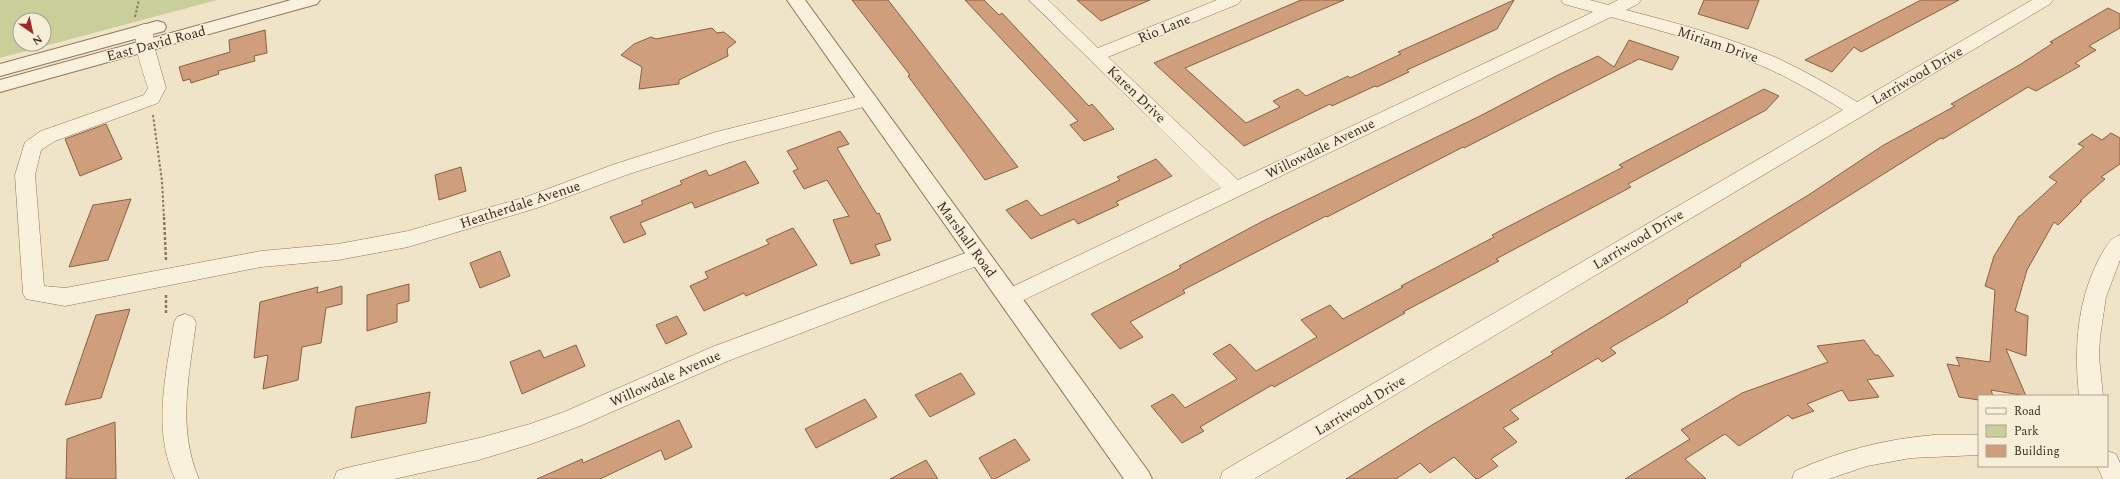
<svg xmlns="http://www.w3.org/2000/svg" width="2120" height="479" viewBox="0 0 2120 479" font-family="Spectral,serif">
  <rect width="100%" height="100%" fill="#f0e4c8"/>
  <path fill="#c9cf9b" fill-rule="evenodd" d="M0,0H217L0,58ZM20,20H44V44H20Z"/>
  <g fill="#cf9f7d" stroke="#8d5f41">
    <path d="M852,0H888L1018,167L985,180L908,76L910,75Z"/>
    <path d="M965,0H984L999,15L1002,13L1089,106L1092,104L1114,129L1084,141L1070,125L1078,121Z"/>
    <path d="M1077,0H1150L1101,21Z"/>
    <path d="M1301,0H1344L1185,68L1246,123L1280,107L1273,101L1298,89L1306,96L1348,76L1350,78L1401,54L1398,52L1514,0L1497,29L1407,70L1409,72L1377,87L1375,86L1332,106L1330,104L1244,146L1154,63Z"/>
    <path d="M1704,0H1759L1748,29L1698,14Z"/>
    <path d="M1921,0H1959L1861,52L1854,47L1832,72L1805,60Z"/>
    <path d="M2108,8L2120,14V28L2089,46L2096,50L2075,63L2080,66L2036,91L2028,87L1943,139L1941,138L1740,264L1741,266L1687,300L1688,302L1665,316L1610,348L1616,353L1602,362L1598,358L1510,410L1519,419L1503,428L1517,442L1491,459L1498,466L1478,479H1476L1454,457L1430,473L1420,463L1396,479H1346L1432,425L1553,354L1551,352L1810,194L1882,146L1955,106L1951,104L2021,64L2053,43L2050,42Z"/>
    <path d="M712,28L717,33L724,32L736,42L727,49L728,56L679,80V84L639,89L642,67L621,55L634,44L651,37L656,39Z"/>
    <path d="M265,30L267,53L254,56L255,61L218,71L219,74L191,83L190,79L183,81L179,67L230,52L229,40Z"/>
    <path d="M1629,40L1679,57L1672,70L1639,59L1464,148L1463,147L1327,217L1326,216L1183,290L1185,293L1130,322L1143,337L1120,349L1091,314L1181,268L1179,266L1263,221L1478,117L1558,75L1598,56L1614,67Z"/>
    <path d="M1764,89L1779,96L1766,110L1628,184L1631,187L1496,259L1499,261L1403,312L1405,313L1274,387L1272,385L1200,427L1204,431L1182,443L1151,406L1173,394L1185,408L1237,379L1213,354L1230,344L1256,371L1317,337L1301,320L1330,305L1343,319L1403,287L1401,286L1494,237L1492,235L1623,167L1619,165Z"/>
    <path d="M106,124L122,159L80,176L65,139Z"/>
    <path d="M840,131L849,144L837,148L877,214L879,213L891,240L875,245L880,255L851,264L833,220L849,216L827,180L804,189L793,171L798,169L787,151Z"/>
    <path d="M2111,133L2120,138V164L2101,177L2105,179L2080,201H2082L2058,225L2054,222L2027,270L2015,311L2028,316L2026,356L2006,349L2026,396L1991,390L1993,396H1979V400L1959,397L1947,364L1960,366L1956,357L1990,362L1995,290L1985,286L1994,256L2019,216H2020L2057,182L2049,177L2084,147L2078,144L2092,134L2102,140Z"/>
    <path d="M1156,159L1172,176L1116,202L1119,205L1078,224L1074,219L1031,239L1006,210L1027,200L1041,216L1120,180L1117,177Z"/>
    <path d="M745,161L759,183L695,208L692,202L640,223L646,234L624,243L610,217L643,204L641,201L682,184L680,181L706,170L709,176Z"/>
    <path d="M461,167L466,191L439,200L435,175Z"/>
    <path d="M131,199L108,260L69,267L93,205Z"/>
    <path d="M793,228L817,265L746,296L744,293L704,311L690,286L708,278L705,272L769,244L766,240Z"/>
    <path d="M500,251L510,276L480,288L470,263Z"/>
    <path d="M409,284V301L397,304V322L367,331V295Z"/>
    <path d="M342,286V304L326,308L321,343L302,347L298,380L263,389L268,355L254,358L260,302L318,287L317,293Z"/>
    <path d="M130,309L101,398L65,405L96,315Z"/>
    <path d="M677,316L687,334L666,344L656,325Z"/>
    <path d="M1864,340L1875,355H1878L1894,376L1867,380L1879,397L1849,401L1842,390L1807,404L1814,411L1792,419L1788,415L1739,446L1725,434L1685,459L1706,479H1625L1690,439L1681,430L1742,393L1828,362L1817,346Z"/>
    <path d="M576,345L585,366L522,394L510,362L540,350L544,358Z"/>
    <path d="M961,373L975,394L930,417L915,395Z"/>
    <path d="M430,392L426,423L351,438L356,407Z"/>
    <path d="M865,399L877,417L816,448L805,429Z"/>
    <path d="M679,420L692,447L665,460L661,450L600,479H537L582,459L583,463Z"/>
    <path d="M115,422L116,479H66L67,439Z"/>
    <path d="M1015,439L1030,460L995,479H992L979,458Z"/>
    <path d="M926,460L938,479H890Z"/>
  </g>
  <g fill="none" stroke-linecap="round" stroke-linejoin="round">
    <defs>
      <g id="minor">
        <path d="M1029,0H1048L1098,48L1217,0H1241L1238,4L1108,57L1238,180L1593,12L1564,4L1561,0H1590L1608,5L1618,0H1641L1638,4L1626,10C1677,23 1728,37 1777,58C1805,71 1831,86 1857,102L2032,0H2053L2050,4L1254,479H1220L1223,471L1843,110C1817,94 1790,78 1762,66C1714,45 1662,31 1611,17L1009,307L1001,304L998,298L1001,292L1221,188Z"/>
        <path d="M144,24L150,26L153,30L154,46L166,88L158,103L55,141L41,150L35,175L44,286L65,288L261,251L338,244L408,231L526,197L615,164L716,132L868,94L875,96L877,100L875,104L727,143L629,174L540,207L408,247L338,260L261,267L65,306L26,299L23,293L15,175L25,142L41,131L144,95L148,88C144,74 130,38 138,26Z"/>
        <path d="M2120,235V260L2106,297L2100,337L2099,357L2103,396H2079C2074,348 2077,300 2100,257C2105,248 2110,238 2120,235Z"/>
        <path d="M979,248L987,250L990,256L987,262L728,361L580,426L531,444L479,460L394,479H334L337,471L346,468L479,438L530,424L564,412L712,347Z"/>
        <path d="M185,314L193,317L196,323C189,375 177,429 199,479H175C152,429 166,375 174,323L177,317Z"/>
        <path d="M1934,435H1979V455L1911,458L1867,466L1829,479H1792L1795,471C1840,451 1884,439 1934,435Z"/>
        <path d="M2107,451L2116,454L2120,463V479H2103L2097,466H2107Z"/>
      </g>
      <g id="tertiary">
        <path d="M291,0H320L317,4L0,92V80Z"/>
        <path d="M787,0H805L1148,471L1152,479H1124Z"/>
        <path d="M157,21L164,23L166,27L164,31L0,76V64Z"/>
      </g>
    </defs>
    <use href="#minor" stroke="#8d765c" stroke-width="1"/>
    <use href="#tertiary" stroke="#8d765c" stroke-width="2"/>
    <g stroke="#8d765c" stroke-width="2" stroke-dasharray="2.5 2" stroke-linecap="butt">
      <path d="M135,17L139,0"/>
      <path d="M153,115L162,181L164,218"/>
    </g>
    <g stroke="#8d765c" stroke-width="2.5" stroke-dasharray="3 2" stroke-linecap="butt">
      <path d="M164,217L166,260"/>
      <path d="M166,295V314"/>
    </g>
    <use href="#minor" fill="#faf1dc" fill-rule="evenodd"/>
    <use href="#tertiary" fill="#faf1dc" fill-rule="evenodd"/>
  </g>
  <g text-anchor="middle" stroke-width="3" stroke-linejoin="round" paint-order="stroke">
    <g font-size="14" fill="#3d2e20" stroke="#f7eed8">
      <text transform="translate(1164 28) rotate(-22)" y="5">Rio Lane</text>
      <text transform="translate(156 43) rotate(-15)" y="5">East David Road</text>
      <text transform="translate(1718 44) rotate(19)" y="5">Miriam Drive</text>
      <text transform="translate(1917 75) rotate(-30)" y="5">Larriwood Drive</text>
      <text transform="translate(1137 94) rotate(44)" y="5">Karen Drive</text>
      <text transform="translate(1320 148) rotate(-26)" y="5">Willowdale Avenue</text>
      <text transform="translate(520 204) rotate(-18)" y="5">Heatherdale Avenue</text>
      <text transform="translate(967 239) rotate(54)" y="5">Marshall Road</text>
      <text transform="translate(1638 239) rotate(-31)" y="5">Larriwood Drive</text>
      <text transform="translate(665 378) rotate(-24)" y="5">Willowdale Avenue</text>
      <text transform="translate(1360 405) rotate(-31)" y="5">Larriwood Drive</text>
    </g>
  </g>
  <rect x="1978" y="395" width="130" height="72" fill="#f7eed8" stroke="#ada18e"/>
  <rect x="1986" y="408" width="20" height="6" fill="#faf1dc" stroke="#ada18e"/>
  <text x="2014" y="415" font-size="12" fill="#3d2e20">Road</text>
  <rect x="1986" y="425" width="20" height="12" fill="#c9cf9b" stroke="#ada18e"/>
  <text x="2014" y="435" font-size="12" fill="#3d2e20">Park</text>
  <rect x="1986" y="445" width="20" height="12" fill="#cf9f7d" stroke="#ada18e"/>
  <text x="2014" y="455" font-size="12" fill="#3d2e20">Building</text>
  <g transform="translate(32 32) rotate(146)"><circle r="19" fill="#f7eed8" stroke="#ada18e"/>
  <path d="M0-3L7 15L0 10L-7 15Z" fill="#9e2a2b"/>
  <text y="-6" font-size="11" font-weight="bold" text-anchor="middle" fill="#3d2e20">N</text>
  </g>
</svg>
